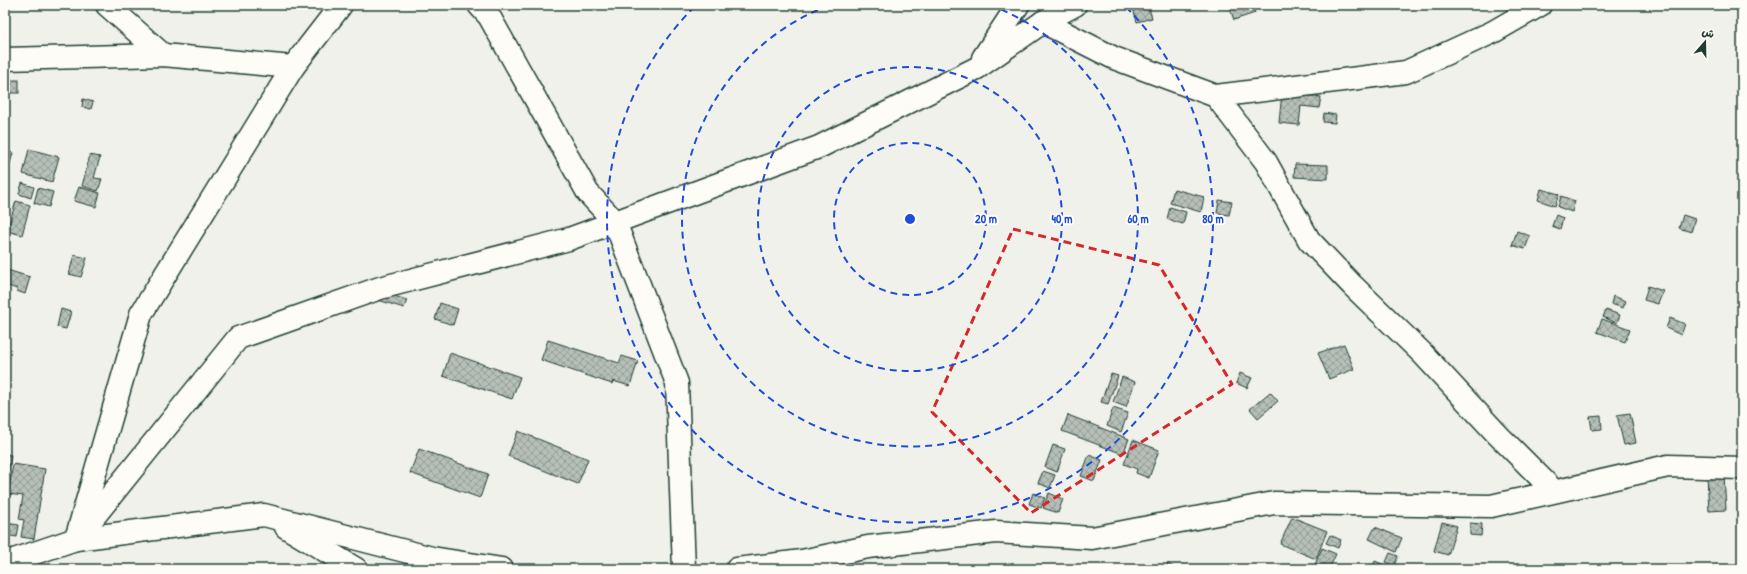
<svg xmlns="http://www.w3.org/2000/svg" width="1747" height="574" viewBox="0 0 1747 574" font-family="'Patrick Hand','Playpen Sans Arabic',sans-serif">
  <defs>
    <pattern id="building-cross-hatch" width="8" height="8" patternUnits="userSpaceOnUse"><rect width="8" height="8" fill="#b6bfb8"/><path d="M0 0l8 8M0 8l8-8" fill="none" stroke="#939c96"/></pattern>
  </defs>
  <rect width="100%" height="100%" fill="#f0f1eb"/>
  <filter id="ink" filterUnits="userSpaceOnUse"><feTurbulence type="fractalNoise" baseFrequency=".025" numOctaves="2"/><feDisplacementMap in="SourceGraphic" scale="8" xChannelSelector="R" yChannelSelector="G"/><feConvolveMatrix kernelMatrix="1 2 1 2 8 2 1 2 1" color-interpolation-filters="sRGB"/></filter>
  <g filter="url(#ink)">
    <g fill="url(#building-cross-hatch)" stroke="#1f3d34">
      <path d="M1132,5H1148L1152,18L1137,22Z"/>
      <path d="M1252,5L1255,13L1234,20L1229,6Z"/>
      <rect x="5" y="80" width="14" height="13"/>
      <path d="M1282,92L1321,97L1319,108L1301,106L1299,125L1279,123Z"/>
      <path d="M83,99L93,102L91,109L82,107Z"/>
      <path d="M1324,113L1336,115L1335,123L1323,122Z"/>
      <path d="M29,149L59,157L52,182L23,174Z"/>
      <path d="M5,151L13,153L9,167L5,166Z"/>
      <path d="M90,155L100,157L94,178L102,179L98,191L82,186Z"/>
      <path d="M1295,164L1328,165V179L1294,177Z"/>
      <path d="M22,183L34,187L31,198L19,194Z"/>
      <path d="M79,187L100,193L96,207L74,201Z"/>
      <path d="M38,188L53,192L49,207L34,203Z"/>
      <path d="M1174,189L1204,197L1201,212L1170,203Z"/>
      <path d="M1541,189L1559,194L1555,206L1538,200Z"/>
      <path d="M1561,196L1575,201L1572,212L1558,207Z"/>
      <path d="M1219,200L1232,202L1229,215L1217,213Z"/>
      <path d="M16,201L30,205L22,235L7,231Z"/>
      <path d="M1170,207L1186,212L1183,224L1167,219Z"/>
      <path d="M1556,215L1563,218L1560,229L1552,226Z"/>
      <path d="M1683,215L1695,219L1691,232L1679,228Z"/>
      <path d="M1517,231L1530,236L1525,249L1512,245Z"/>
      <path d="M74,255L87,258L81,277L69,274Z"/>
      <path d="M7,270L30,277L25,294L17,291V289L5,285Z"/>
      <path d="M1648,286L1663,291L1658,304L1644,300Z"/>
      <path d="M381,292L407,300L404,308L378,300Z"/>
      <path d="M1613,296L1626,301L1623,308L1611,304Z"/>
      <path d="M440,303L458,309L453,325L435,319Z"/>
      <path d="M61,309L71,312L66,329L57,327Z"/>
      <path d="M1606,310L1620,315L1617,323L1603,317Z"/>
      <path d="M1670,318L1685,324L1681,335L1666,328Z"/>
      <path d="M1602,319L1630,329L1625,342L1597,332Z"/>
      <path d="M548,340L619,363L622,356L638,361L630,386L613,381L612,384L541,360Z"/>
      <path d="M1344,344L1354,369L1329,379L1318,353Z"/>
      <path d="M450,353L520,377L512,399L443,376Z"/>
      <path d="M1240,373L1252,378L1247,388L1236,383Z"/>
      <path d="M1111,374L1118,376L1108,404L1101,402Z"/>
      <path d="M1122,377L1135,382L1126,407L1113,402Z"/>
      <path d="M1270,392L1278,401L1258,418L1250,409Z"/>
      <path d="M1113,408L1128,413L1121,432L1107,426Z"/>
      <path d="M1630,413L1636,443L1624,445L1617,415Z"/>
      <path d="M1068,415L1129,439L1123,454L1062,431Z"/>
      <path d="M1601,416L1602,429L1592,430L1590,417Z"/>
      <path d="M518,431L588,459L578,484L508,456Z"/>
      <path d="M1133,440L1159,450L1149,478L1136,473L1137,469L1124,464Z"/>
      <path d="M1053,445L1065,449L1057,472L1045,467Z"/>
      <path d="M419,449L488,474L480,498L410,473Z"/>
      <path d="M5,454L11,455L7,476H5Z"/>
      <path d="M1089,455L1102,460L1094,481L1081,476Z"/>
      <path d="M13,464L45,469L34,539L21,537L24,520L19,519L23,496L8,494Z"/>
      <path d="M1043,471L1055,475L1050,488L1038,483Z"/>
      <path d="M1724,475L1726,510L1709,511L1707,476Z"/>
      <path d="M1033,493L1045,498L1041,508L1029,504Z"/>
      <path d="M1049,493L1063,499L1058,513L1043,508Z"/>
      <path d="M1292,517L1327,531L1316,559L1280,544Z"/>
      <path d="M1442,522L1457,526L1448,555L1434,551Z"/>
      <path d="M5,523L19,525L17,537L5,535Z"/>
      <path d="M1470,523L1482,524L1481,536L1470,535Z"/>
      <path d="M1375,527L1402,538L1396,552L1369,539Z"/>
      <path d="M1330,535L1341,540L1338,548L1326,543Z"/>
      <path d="M1322,548L1336,554L1329,569H1313Z"/>
      <path d="M1390,553L1398,556L1394,566L1386,562Z"/>
      <path d="M1375,561L1389,567L1388,569H1372Z"/>
      <path d="M1168,564L1177,569H1165Z"/>
    </g>
    <g fill="none" stroke-linecap="round" stroke-linejoin="round">
      <defs>
        <g id="street">
          <path d="M107,5L163,55"/>
          <path d="M341,5L293,67L141,314L76,539L264,515L432,558L502,569"/>
          <path d="M479,5L489,16L588,193L615,222L677,383L684,569"/>
          <path d="M1043,22L1114,58L1216,96L1406,72L1493,32L1540,5"/>
          <path d="M983,58L1018,5"/>
          <path d="M5,59L163,55L293,67"/>
          <path d="M1216,96L1266,162L1309,240L1352,285L1422,353L1498,435L1554,491"/>
          <path d="M286,527L356,569"/>
          <path d="M5,563L76,539L238,338L380,288L569,239L819,147L977,68L1043,22L1075,5"/>
          <path d="M737,569L802,561L868,547L996,532L1092,538L1274,503L1491,506L1668,466L1742,468"/>
        </g>
      </defs>
      <use href="#street" stroke="#1f3d34" stroke-width="25"/>
      <use href="#street" stroke="#fdfcf7" stroke-width="22"/>
    </g>
  </g>
  <path fill="none" stroke="#d62828" stroke-width="3" stroke-dasharray="8 5" stroke-linejoin="round" d="M1013,229L1159,265L1232,384L1031,513L932,412Z"/>
  <g fill="none" stroke="#1d4ed8" stroke-width="2" stroke-dasharray="7 5">
    <circle cx="910" cy="219" r="76"/>
    <circle cx="910" cy="219" r="152"/>
    <path d="M990 5A228 228 0 1 1 830 5"/>
    <path d="M1126 7A303 303 0 1 1 694 7"/>
  </g>
  <circle cx="910" cy="219" r="6" fill="#1d4ed8" stroke="#fdfcf7" stroke-width="2"/>
  <g font-size="12" text-anchor="middle" font-weight="bold" fill="#1d4ed8" stroke="#fdfcf7" stroke-width="4" stroke-linejoin="round" paint-order="stroke">
    <text x="986" y="223">20 m</text>
    <text x="1062" y="223">40 m</text>
    <text x="1138" y="223">60 m</text>
    <text x="1213" y="223">80 m</text>
  </g>
  <rect width="1747" height="574" fill="none" stroke="#fdfcf7" stroke-width="20"/>
  <rect x="10" y="10" width="1727" height="554" fill="none" stroke="#1f3d34" stroke-width="1.5" filter="url(#ink)"/>
  <g transform="translate(1705 42) rotate(20)" stroke="#fdfcf7" stroke-width="3" paint-order="stroke">
  <path d="M0-3L7 15L0 10L-7 15Z" fill="#1f3d34"/>
  <text y="-6" font-size="11" font-weight="bold" text-anchor="middle" fill="#1f3d34">ش</text>
  </g>
</svg>
